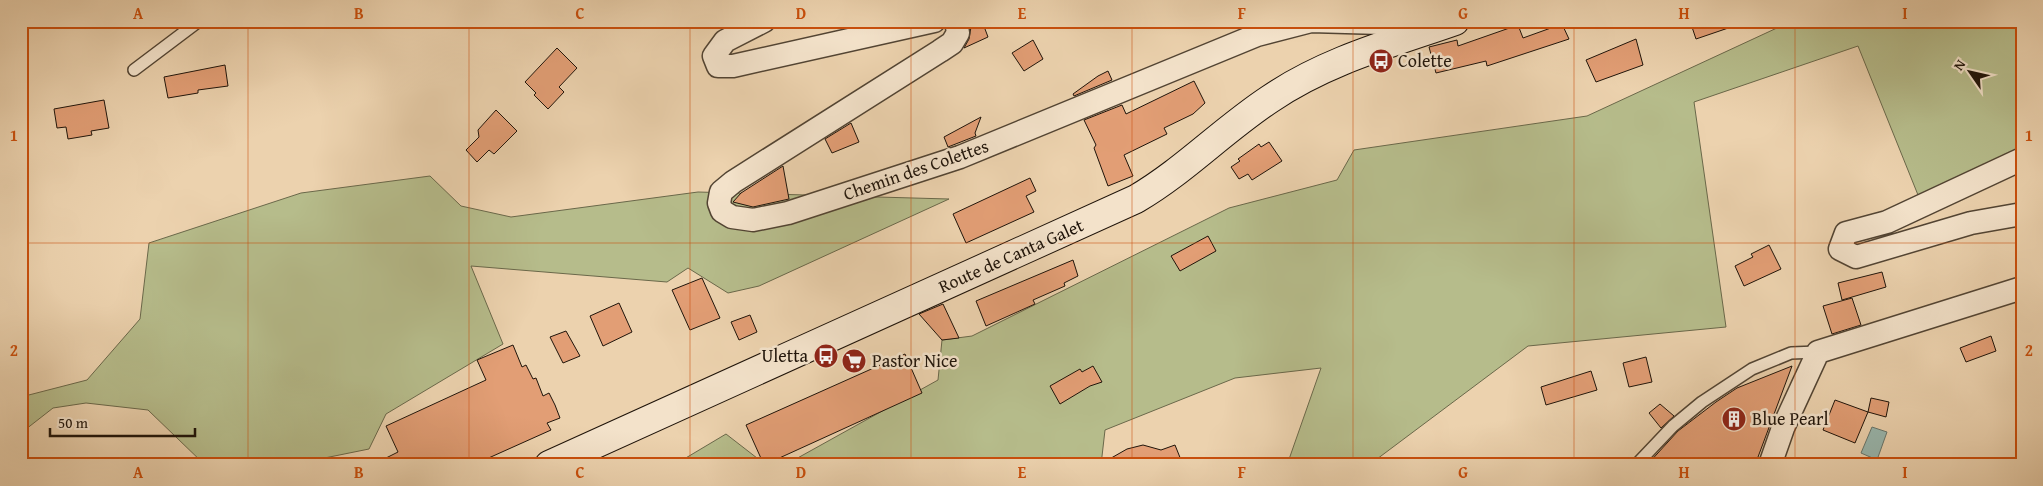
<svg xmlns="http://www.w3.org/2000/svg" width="2043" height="486" viewBox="0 0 2043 486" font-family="'Gentium Book Plus',serif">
  <rect width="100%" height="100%" fill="#ecd2ae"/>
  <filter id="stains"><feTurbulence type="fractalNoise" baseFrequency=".004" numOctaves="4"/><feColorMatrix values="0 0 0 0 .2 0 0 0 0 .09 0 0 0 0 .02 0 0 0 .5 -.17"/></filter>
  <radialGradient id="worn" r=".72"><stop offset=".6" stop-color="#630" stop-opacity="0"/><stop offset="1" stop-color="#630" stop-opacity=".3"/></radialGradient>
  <g fill="#b6bc8b" stroke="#6a684a">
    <path d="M1792,21H2022V149L1918,195L1858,46L1694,102L1726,327L1528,346L1369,465H1287L1321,368L1235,378L1105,430L1101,465H785L938,380L942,340L972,336L1229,208L1337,180L1354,150L1587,116Z"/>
    <path d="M430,176L461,206L511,217L698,192L949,199L759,286L728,293L688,268L667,282L471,266L503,344L386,414L369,449L290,465H205L148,410L86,403L53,408L21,433V397L87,380L140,319L149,243L301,193Z"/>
    <path d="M726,434L766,465H674Z"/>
  </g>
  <path fill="#99b7ae" stroke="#68766c" d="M1872,427L1887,432L1877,460L1861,453Z"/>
  <g fill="#e29e75" stroke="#1f140a">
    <path d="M972,21H982L988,37L964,48L969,39Z"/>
    <path d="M1690,21H1739L1740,24L1696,39Z"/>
    <path d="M1562,24L1569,39L1487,66L1486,61L1436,73L1429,47L1457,40L1458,46L1518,25L1523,38Z"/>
    <path d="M1636,39L1643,65L1596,82L1586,60Z"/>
    <path d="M1033,40L1043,59L1024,71L1012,53Z"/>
    <path d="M557,48L577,68L559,87L564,92L548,109L534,95L536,93L525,82Z"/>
    <path d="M225,65L228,86L198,90V93L168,98L164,77Z"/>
    <path d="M1108,71L1112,80L1074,96L1073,94L1098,76Z"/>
    <path d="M1194,81L1205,103L1193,114L1164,128L1167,134L1124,155L1133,176L1108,186L1094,148L1096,145L1084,120L1122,105L1126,114Z"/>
    <path d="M104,100L109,128L91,131L92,135L68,139L66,127L57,128L54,109Z"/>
    <path d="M496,110L517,131L494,154L489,150L477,162L466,150L479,137L478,130Z"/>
    <path d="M981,117L975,133L976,136L948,147L944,137Z"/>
    <path d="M851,123L859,142L832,153L825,139Z"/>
    <path d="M1269,142L1282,161L1252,180L1248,174L1239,179L1231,167L1240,161L1238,159L1259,144L1261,147Z"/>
    <path d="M783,166L789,199L753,207L733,202L741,193Z"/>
    <path d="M1030,178L1036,191L1026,196L1034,212L966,243L953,214Z"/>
    <path d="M1208,236L1216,251L1180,271L1171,256Z"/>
    <path d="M1769,245L1781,269L1744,286L1735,266L1753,257L1751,254Z"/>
    <path d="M1073,260L1078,276L1064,283L1065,286L1033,300L1035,304L986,326L976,301Z"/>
    <path d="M1882,272L1886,287L1842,300L1838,283Z"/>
    <path d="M702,278L720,318L690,330L672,290Z"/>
    <path d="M1852,298L1861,325L1832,334L1823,306Z"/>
    <path d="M619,303L632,332L603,346L590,316Z"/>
    <path d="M943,304L959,338L942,340L919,314Z"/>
    <path d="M750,315L757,332L739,340L731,322Z"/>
    <path d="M566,331L580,356L563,363L550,337Z"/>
    <path d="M1991,336L1996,351L1966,362L1960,348Z"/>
    <path d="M513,345L522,367L526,365L533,379L536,378L543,396L549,393L555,405L560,418L547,423L551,430L473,465H372L398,452L386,426L486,380L477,360Z"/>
    <path d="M905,354L922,393L764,465L746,425Z"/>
    <path d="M1646,357L1652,382L1629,387L1623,363Z"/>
    <path d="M1093,366L1102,382L1090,386L1060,404L1050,386L1080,369L1082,372Z"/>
    <path d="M1792,366L1755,465H1647L1678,431L1716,402L1737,388Z"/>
    <path d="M1591,371L1597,390L1546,405L1541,387Z"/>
    <path d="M1871,398L1889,402L1886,417L1868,412Z"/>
    <path d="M1835,400L1868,412L1855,443L1823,430Z"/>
    <path d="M1660,404L1674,416L1661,428L1649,413Z"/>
    <path d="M1143,445L1161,450L1175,445L1181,460L1189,465H1099L1127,449Z"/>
  </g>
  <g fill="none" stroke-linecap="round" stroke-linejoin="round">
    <defs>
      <g id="lane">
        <path d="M134,70L199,21"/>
        <path d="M1636,465L1673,426L1702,402L1752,369L1791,353L1818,352"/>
      </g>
      <g id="street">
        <path d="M764,21L725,41L714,56L718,66H733L934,21"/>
        <path d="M956,21L958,33L952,43L940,51L733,182L721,192L719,203L722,211L732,217L753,220L788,213L960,157L1257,35L1311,21L1381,23C1393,26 1399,28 1403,39"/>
        <path d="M2022,159L1887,222L1846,233L1840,249L1856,257L1971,223L2022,214"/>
        <path d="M1770,465L1783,428L1818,352L2022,288"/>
      </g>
      <path id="secondary" d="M549,465L1136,199C1184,171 1223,130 1270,99C1325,61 1392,43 1455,21"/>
    </defs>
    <use href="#lane" stroke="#524433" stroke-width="14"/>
    <use href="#street" stroke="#524433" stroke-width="25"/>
    <use href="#secondary" stroke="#1f140a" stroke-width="30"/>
    <use href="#lane" stroke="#f3e2ca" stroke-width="11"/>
    <use href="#street" stroke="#f3e2ca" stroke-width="22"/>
    <use href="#secondary" stroke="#f3e2ca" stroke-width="28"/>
  </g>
  <path fill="none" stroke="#ca4f0c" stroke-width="1" stroke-opacity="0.55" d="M248,21V465M469,21V465M690,21V465M911,21V465M1132,21V465M1353,21V465M1574,21V465M1795,21V465M21,243H2022"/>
  <defs>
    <symbol id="bus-disc" viewBox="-11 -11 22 22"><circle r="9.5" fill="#8f2418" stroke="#f3e2ca"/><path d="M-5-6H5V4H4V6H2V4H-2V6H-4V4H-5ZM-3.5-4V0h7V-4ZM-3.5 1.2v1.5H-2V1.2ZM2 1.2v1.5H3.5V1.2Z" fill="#fff"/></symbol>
    <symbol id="supermarket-disc" viewBox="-11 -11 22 22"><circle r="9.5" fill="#8f2418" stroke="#f3e2ca"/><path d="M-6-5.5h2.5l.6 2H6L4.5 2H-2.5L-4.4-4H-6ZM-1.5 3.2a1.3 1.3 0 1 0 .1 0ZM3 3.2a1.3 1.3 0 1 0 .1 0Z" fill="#fff"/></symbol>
    <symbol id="building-disc" viewBox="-11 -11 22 22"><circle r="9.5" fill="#8f2418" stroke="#f3e2ca"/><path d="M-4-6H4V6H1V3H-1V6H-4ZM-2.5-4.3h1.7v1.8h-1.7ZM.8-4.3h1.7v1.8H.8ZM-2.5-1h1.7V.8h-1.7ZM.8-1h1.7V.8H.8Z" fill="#fff"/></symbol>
  </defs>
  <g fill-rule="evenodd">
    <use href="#bus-disc" x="1367" y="47" width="28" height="28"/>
    <use href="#bus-disc" x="812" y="342" width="28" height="28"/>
    <use href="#supermarket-disc" x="840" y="347" width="28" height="28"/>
    <use href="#building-disc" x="1720" y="405" width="28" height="28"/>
  </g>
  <g text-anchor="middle" stroke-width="5" stroke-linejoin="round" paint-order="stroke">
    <g font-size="18" fill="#1f140a" stroke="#f3e2ca" text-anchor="start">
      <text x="1398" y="67">Colette</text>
      <text x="808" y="362" text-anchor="end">Uletta</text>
      <text x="872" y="367">Pastor Nice</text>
      <text x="1752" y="425">Blue Pearl</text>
    </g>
    <g font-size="18" fill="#1f140a" stroke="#f3e2ca">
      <text transform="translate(916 170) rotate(-19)" y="6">Chemin des Colettes</text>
      <text transform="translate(1011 256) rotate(-24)" y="6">Route de Canta Galet</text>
    </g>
  </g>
  <rect width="2043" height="486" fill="none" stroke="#ecd2ae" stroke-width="55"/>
  <g transform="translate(1970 72) rotate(304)" stroke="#f3e2ca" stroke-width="4" paint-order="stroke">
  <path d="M0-4L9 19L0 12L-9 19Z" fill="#1f140a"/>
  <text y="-8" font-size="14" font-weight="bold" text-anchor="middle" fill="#1f140a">N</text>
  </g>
  <path d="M50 428v8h145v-8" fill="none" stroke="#1f140a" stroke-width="2.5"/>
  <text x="58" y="428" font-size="15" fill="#1f140a" stroke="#f3e2ca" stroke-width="4" paint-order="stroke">50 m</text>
  <rect x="28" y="28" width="1988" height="430" fill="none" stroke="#ca4f0c" stroke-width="2"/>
  <g font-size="16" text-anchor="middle" font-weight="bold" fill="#ca4f0c">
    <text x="138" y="19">A</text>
    <text x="359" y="19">B</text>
    <text x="580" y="19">C</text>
    <text x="801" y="19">D</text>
    <text x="1022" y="19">E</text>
    <text x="1242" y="19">F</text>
    <text x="1463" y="19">G</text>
    <text x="1684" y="19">H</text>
    <text x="1905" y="19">I</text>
    <text x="14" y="141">1</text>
    <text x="2029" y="141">1</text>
    <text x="14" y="356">2</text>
    <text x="2029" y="356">2</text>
    <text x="138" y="478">A</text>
    <text x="359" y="478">B</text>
    <text x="580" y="478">C</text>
    <text x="801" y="478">D</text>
    <text x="1022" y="478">E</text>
    <text x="1242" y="478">F</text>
    <text x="1463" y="478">G</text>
    <text x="1684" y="478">H</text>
    <text x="1905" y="478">I</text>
  </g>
  <rect width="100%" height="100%" filter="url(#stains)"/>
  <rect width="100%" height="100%" fill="url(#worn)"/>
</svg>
